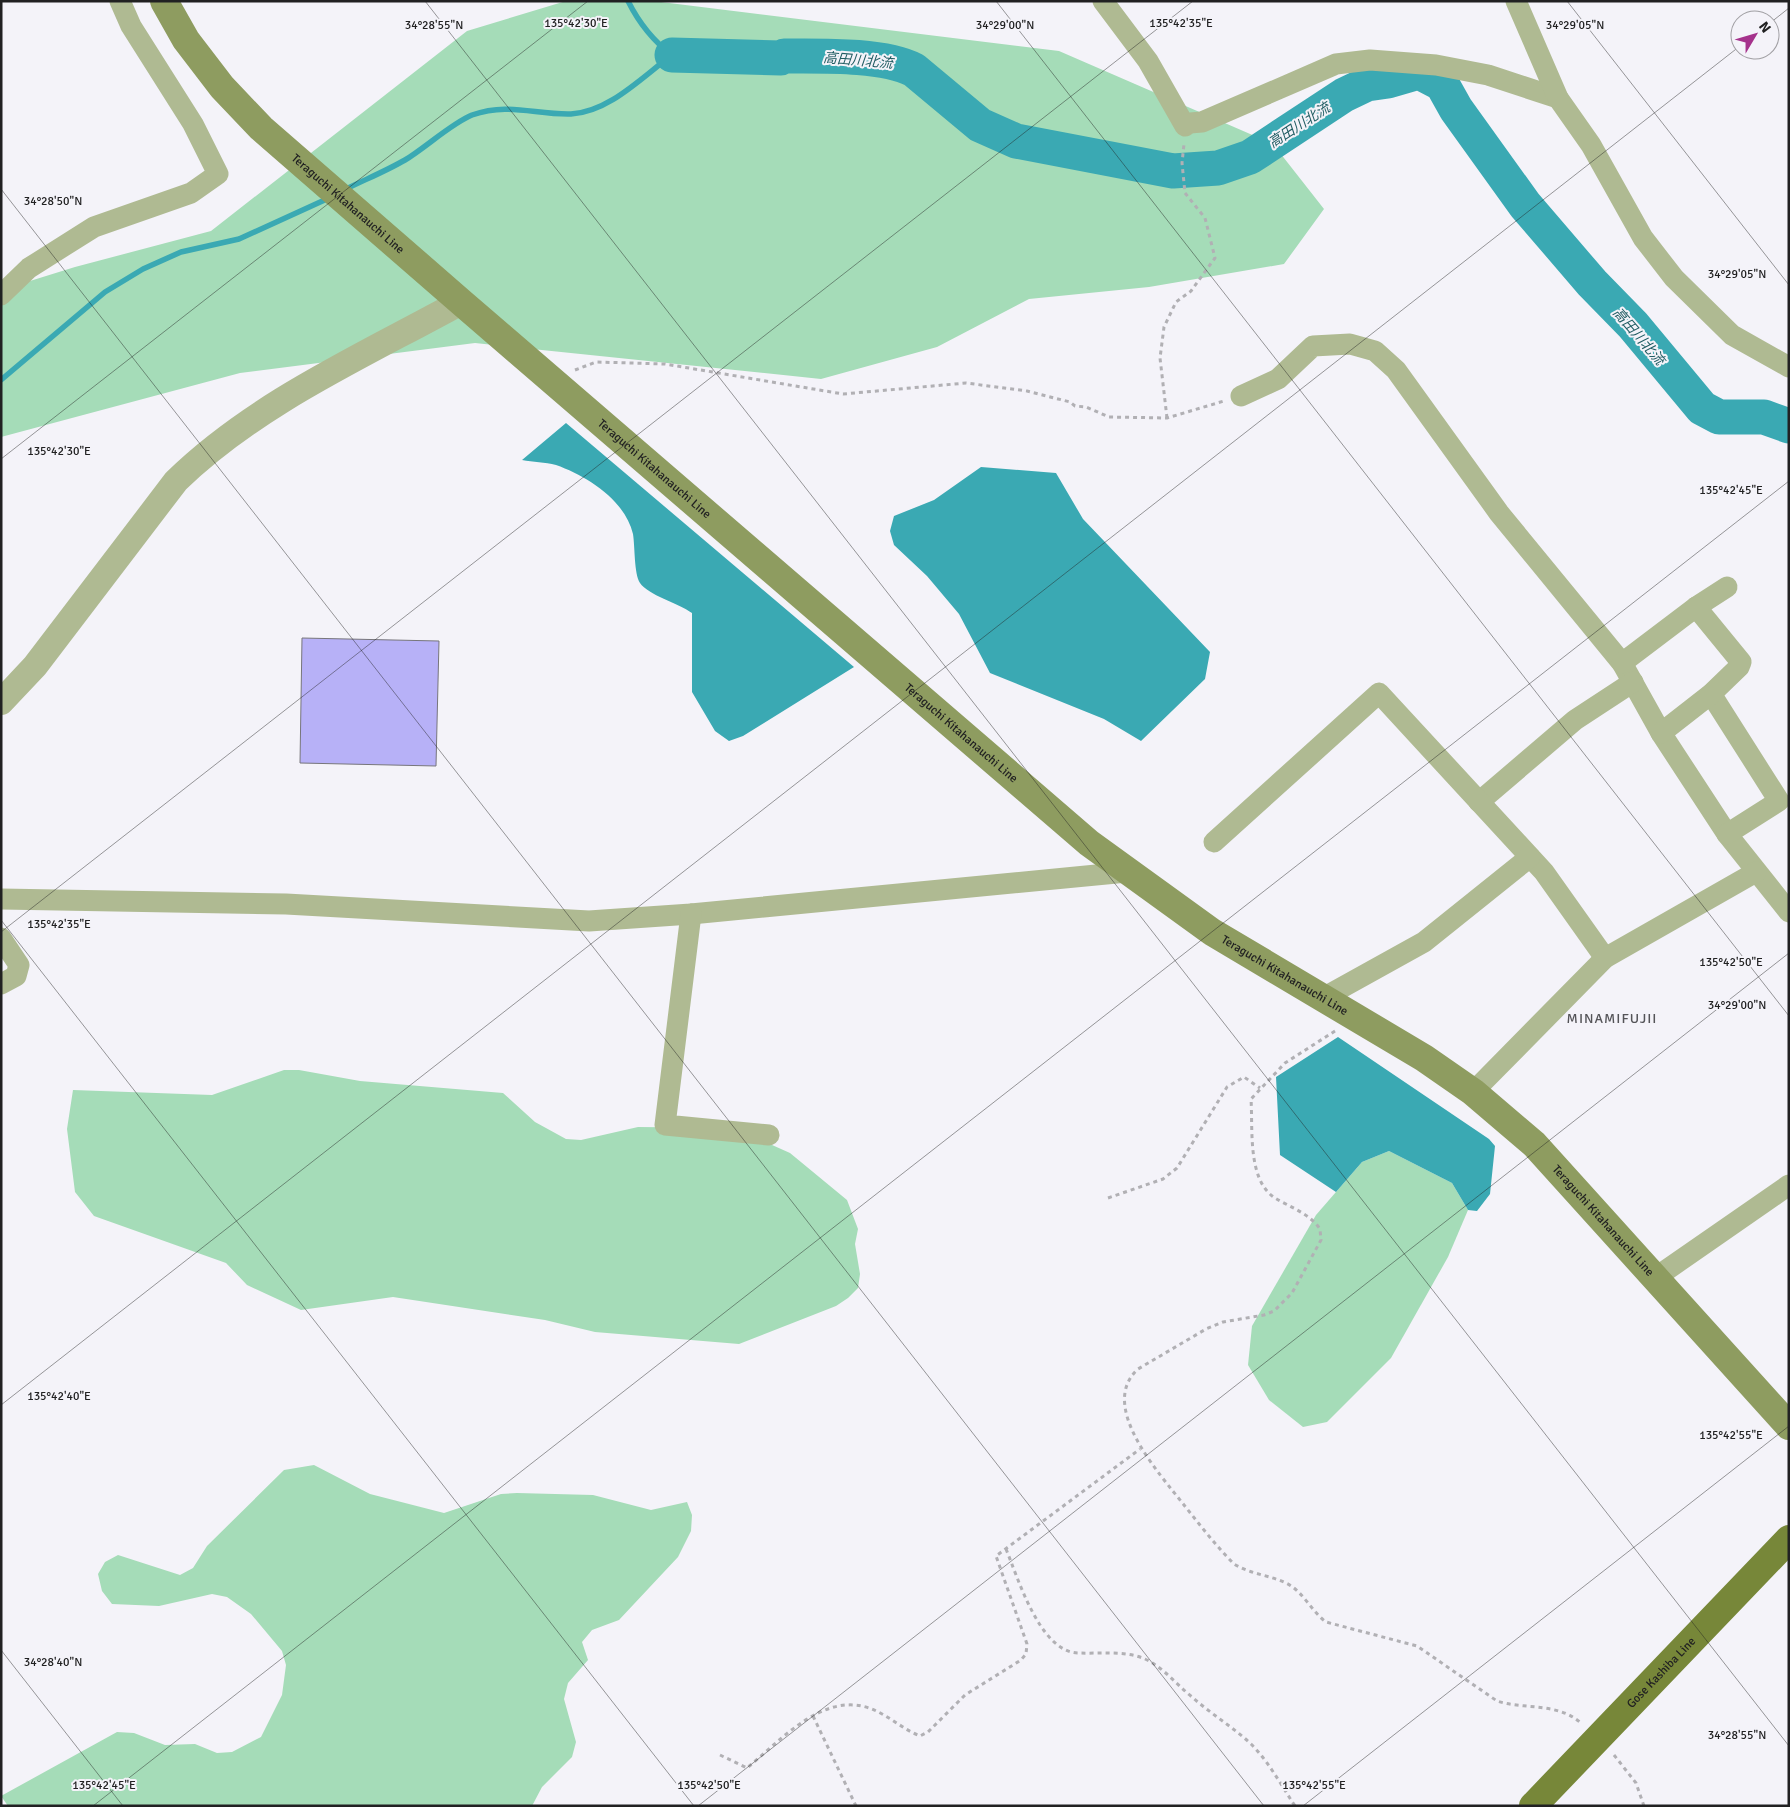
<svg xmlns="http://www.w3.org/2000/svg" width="1790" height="1807" viewBox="0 0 1790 1807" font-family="Signika,'Noto Sans JP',sans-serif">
  <rect width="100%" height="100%" fill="#f4f3f9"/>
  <g fill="#a5dcb8">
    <path d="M566,1H653L1059,51L1273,144L1324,209L1284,264L1149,287L1029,299L937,347L821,379L475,343L240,373L1,437V290L75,267L211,231L467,31Z"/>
    <path d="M284,1070H299L360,1081L503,1093L535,1122L566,1139L581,1140L638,1127L734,1128L790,1153L847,1200L858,1229L855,1244L860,1274L858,1288L848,1298L836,1306L739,1344L595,1332L545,1320L393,1297L301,1310L247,1285L226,1263L94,1216L75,1192L67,1129L73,1090L212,1095Z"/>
    <path d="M1389,1151L1452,1183L1468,1210L1448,1257L1391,1358L1327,1422L1303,1427L1269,1400L1248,1365L1252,1326L1316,1215L1362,1162Z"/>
    <path d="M314,1465L370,1494L444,1513L501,1494L517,1493L593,1495L651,1510L687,1502L692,1515L691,1531L678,1557L619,1620L592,1630L582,1642L588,1660L568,1683L564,1699L576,1742L572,1757L542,1787L532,1806H8L1,1796L117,1732L134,1733L165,1745L195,1744L217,1753L232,1752L261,1737L282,1695L286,1665L282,1651L251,1614L227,1597L212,1594L159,1606L112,1604L102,1591L98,1574L105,1562L118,1555L180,1575L193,1568L207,1546L284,1470Z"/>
  </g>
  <g fill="#3aa9b3">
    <path d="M566,423L854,667L743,736L729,741L715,731L692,692V613C678,603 648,595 640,583C634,574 635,546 633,534C625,500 587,476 556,465C545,462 533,462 522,460Z"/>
    <path d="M981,467L1056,473L1083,519L1210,652L1205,679L1141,741L1104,719L990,673L959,614L927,576L894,545L890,531L894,516L934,500Z"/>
    <path d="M1338,1037L1489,1139L1495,1146L1490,1194L1477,1211L1468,1210L1452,1183L1389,1151L1362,1162L1336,1192L1280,1155L1276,1077Z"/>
  </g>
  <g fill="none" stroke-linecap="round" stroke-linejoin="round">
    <g stroke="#3aa9b3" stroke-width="5.5">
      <path d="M344,190C364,180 386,171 405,160C425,148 452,123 472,115C509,102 535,115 571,114C609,112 642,77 672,55C652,40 639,23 628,1"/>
      <path d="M1,380L105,292L143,269L181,252L239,239L329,198"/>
    </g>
    <path stroke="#3aa9b3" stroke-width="35" d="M672,55L781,58L784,56C820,56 884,54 914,70L980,125L1016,141L1173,171L1218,168L1250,157L1344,95L1367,84L1388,81L1419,72L1442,84L1456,109L1525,205L1592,283L1633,325L1702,408L1719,417H1764L1789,426"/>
  </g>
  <path fill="#b7b1f7" stroke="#77767b" d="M302,638L439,641L436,766L300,763Z"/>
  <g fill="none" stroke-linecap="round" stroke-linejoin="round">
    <g stroke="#b1b0b4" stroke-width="3" stroke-dasharray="4 4" stroke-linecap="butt">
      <path d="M575,370L596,362L665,364L843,394L966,383L1027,391L1070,402L1075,406L1086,407L1109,417L1167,418L1224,401"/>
      <path d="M1167,418L1160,358L1164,327L1176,302L1191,291L1215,258L1205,218L1185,193L1182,163L1184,144"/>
      <path d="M1335,1031L1285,1063L1251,1099C1253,1129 1247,1180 1275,1198C1290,1207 1310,1214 1320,1229L1321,1240L1292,1293L1274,1311L1264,1315L1223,1322L1206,1329L1138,1369C1097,1406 1160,1474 1184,1505C1200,1525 1216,1546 1234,1564C1250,1574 1269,1575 1286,1583C1303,1591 1311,1611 1326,1622L1417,1646L1497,1701C1525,1710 1557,1702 1581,1723"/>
      <path d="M1108,1198L1163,1179L1177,1168L1227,1087L1244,1077L1260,1088"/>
      <path d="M1006,1549C1018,1578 1040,1652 1078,1653C1099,1654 1125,1650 1145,1659C1164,1668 1176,1684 1192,1697C1211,1714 1233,1727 1251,1744C1269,1762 1281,1785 1295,1806"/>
      <path d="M813,1716L856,1806"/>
      <path d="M720,1755L747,1768C780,1741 822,1692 869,1708C887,1714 902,1729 920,1736L928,1732L965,1695L1021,1660L1026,1654L1027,1644L996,1556L1140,1449"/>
      <path d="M1614,1755L1636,1783L1644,1806"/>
    </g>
    <g stroke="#afba92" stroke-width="21">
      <path d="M1103,1L1148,61L1185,126L1190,123L1202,122L1336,64L1370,60L1436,65L1488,75L1558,98"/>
      <path d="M1516,1L1558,98L1591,145L1643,238L1674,278L1732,335L1789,367"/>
      <path d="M1,295L29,268L94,227L191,193L218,174L193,124L131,26L120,1"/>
      <path d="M1241,396L1278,379L1313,346L1350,344L1375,351L1396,370L1499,513L1622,663L1661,733L1727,834L1789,912"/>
      <path d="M1622,663L1696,607L1727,587"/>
      <path d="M1711,694L1779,801L1727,834"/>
      <path d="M1661,733L1711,694L1739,667L1741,662L1696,607"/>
      <path d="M1479,802L1575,720L1633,682"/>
      <path d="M1214,842L1379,693L1544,872L1605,958"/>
      <path d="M1,899L286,904L589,921L691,914L1127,872"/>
      <path d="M691,914L665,1125L769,1135"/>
      <path d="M1,938L19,965L16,976L1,984"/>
      <path d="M1323,998L1424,942L1530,857"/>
      <path d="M1473,1092L1605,958L1756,872"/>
      <path d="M1655,1278L1789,1185"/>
    </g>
    <path stroke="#afba92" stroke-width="26" d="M1,702L35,666L176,481C256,403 363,356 461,302"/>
    <path stroke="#8e9c60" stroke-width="28" id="s1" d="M164,1L186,40L222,87L261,128L461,302L1089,843L1212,932L1424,1058L1473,1092L1534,1144L1789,1426"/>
    <path stroke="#778739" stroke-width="28" id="s2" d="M1533,1806L1789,1539"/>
  </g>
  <path fill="none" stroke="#212122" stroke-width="1" stroke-opacity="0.45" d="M425,1L1789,1746M996,1L1789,1016M1567,1L1789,285M1770,23L1789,8M1,189L1264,1806M1,459L588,1M1,920L694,1806M1,932L1193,1M1,1405L1740,46M1,1650L123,1806M93,1806L1789,481M698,1806L1789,953M1303,1806L1789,1426"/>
  <g text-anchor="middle" stroke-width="4" stroke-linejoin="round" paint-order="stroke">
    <g font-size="12" fill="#212122" stroke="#f4f3f9">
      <text dy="4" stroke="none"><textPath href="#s1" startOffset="276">Teraguchi Kitahanauchi Line</textPath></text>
      <text dy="4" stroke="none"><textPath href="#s1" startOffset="681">Teraguchi Kitahanauchi Line</textPath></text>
      <text dy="4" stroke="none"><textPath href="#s1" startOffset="1086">Teraguchi Kitahanauchi Line</textPath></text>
      <text dy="4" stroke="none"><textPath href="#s1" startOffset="1491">Teraguchi Kitahanauchi Line</textPath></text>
      <text dy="4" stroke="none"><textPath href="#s1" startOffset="1896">Teraguchi Kitahanauchi Line</textPath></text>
      <text dy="4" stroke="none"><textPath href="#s2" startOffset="185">Gose Kashiba Line</textPath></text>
    </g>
    <g font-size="14" font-style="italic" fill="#215d63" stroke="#f4f3f9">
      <text transform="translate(858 60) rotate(5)" y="5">高田川北流</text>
      <text transform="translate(1299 125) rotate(-33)" y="5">高田川北流</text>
      <text transform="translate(1639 336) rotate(49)" y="5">高田川北流</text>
    </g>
    <g font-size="14" letter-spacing="1" fill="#545458" stroke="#f4f3f9">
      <text x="1612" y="1023">MINAMIFUJII</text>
    </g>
  </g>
  <g font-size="12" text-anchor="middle" fill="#212122" stroke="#f4f3f9" stroke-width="4" stroke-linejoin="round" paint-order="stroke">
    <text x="576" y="27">135°42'30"E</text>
    <text x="1181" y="27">135°42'35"E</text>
    <text x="1575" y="29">34°29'05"N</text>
    <text x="434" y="29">34°28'55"N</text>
    <text x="1005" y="29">34°29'00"N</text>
    <text x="53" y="205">34°28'50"N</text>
    <text x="1737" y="278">34°29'05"N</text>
    <text x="59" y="455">135°42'30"E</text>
    <text x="1731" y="494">135°42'45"E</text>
    <text x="59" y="928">135°42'35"E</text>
    <text x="1731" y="966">135°42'50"E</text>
    <text x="1737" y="1009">34°29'00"N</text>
    <text x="59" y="1400">135°42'40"E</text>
    <text x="1731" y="1439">135°42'55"E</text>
    <text x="53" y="1666">34°28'40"N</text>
    <text x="1737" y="1739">34°28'55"N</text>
    <text x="104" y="1789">135°42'45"E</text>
    <text x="709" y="1789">135°42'50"E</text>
    <text x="1314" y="1789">135°42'55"E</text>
  </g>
  <rect width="1790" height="1807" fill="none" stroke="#212122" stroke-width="5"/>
  <g transform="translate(1755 35) rotate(52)"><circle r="24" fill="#f4f3f9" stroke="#a09fa3"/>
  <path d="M0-4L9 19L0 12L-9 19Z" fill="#a5328c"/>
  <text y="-8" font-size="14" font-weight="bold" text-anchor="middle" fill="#212122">N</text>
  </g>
</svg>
